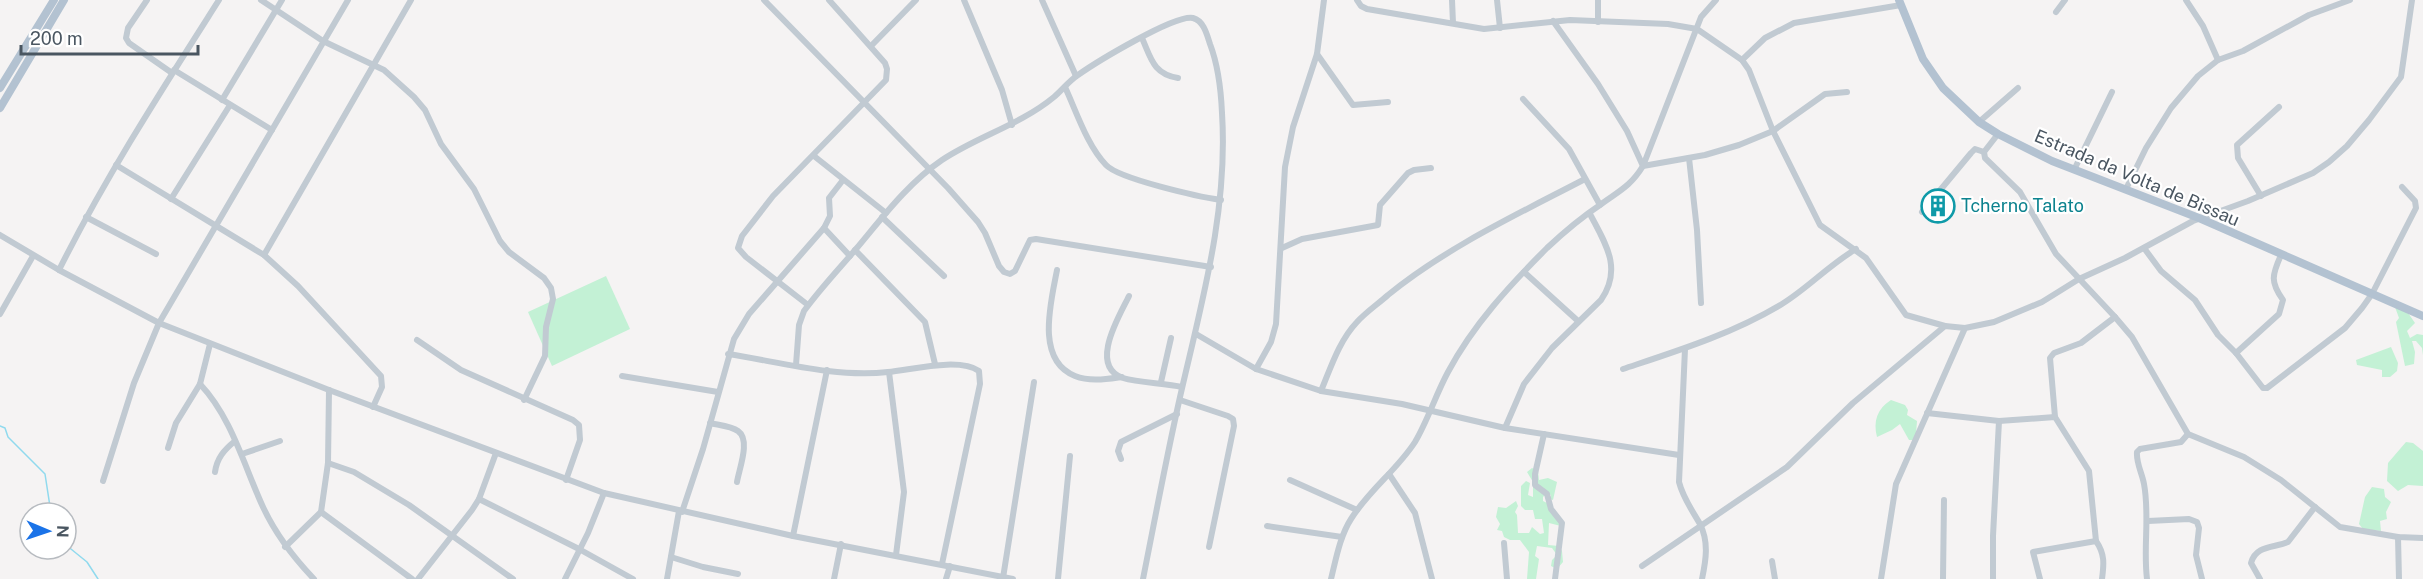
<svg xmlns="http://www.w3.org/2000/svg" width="2423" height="579" viewBox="0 0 2423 579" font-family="'Public Sans',sans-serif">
  <rect width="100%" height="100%" fill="#f5f3f3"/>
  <g fill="#c3f1d5">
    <path d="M606,276L630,329L552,366L528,312Z"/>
    <path d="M2395,307L2406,310L2415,323L2407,331L2410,338L2417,334L2423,335V355L2422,348L2416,341H2412L2415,352L2414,364L2405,366L2396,322L2399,318Z"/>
    <path d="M2391,347L2398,363L2397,371L2390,377H2382V370L2357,365L2356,360Z"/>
    <path d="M1891,400L1905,405L1908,410L1907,415L1917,421L1916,434L1913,440H1909L1900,424L1892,430L1877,437C1873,421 1877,409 1891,400Z"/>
    <path d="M2406,442L2413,443L2423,451V486L2408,485L2398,491L2387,481L2388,463Z"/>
    <path d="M1532,468L1538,471L1539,480L1548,478L1557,482L1553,500L1550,499L1551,495L1547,493L1543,497V501L1551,505L1564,523L1561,526L1549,523L1548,545L1559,546L1562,551L1563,562L1557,569L1551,566L1552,560L1557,555L1552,548L1537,546L1535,556L1539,559L1536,579H1527L1529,552L1520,540H1510L1504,537L1502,531L1497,530L1500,524L1496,517L1498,507L1506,508L1516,501L1518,506L1515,512L1517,515L1518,533H1529L1532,527L1540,534L1544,533L1542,519H1535L1533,510H1525L1521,506V486L1526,481L1530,483L1528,495L1533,497V482L1527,472Z"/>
    <path d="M2372,487L2384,489L2385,497L2391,502L2386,512L2387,519L2380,521L2381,531L2363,529L2359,524L2365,497Z"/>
  </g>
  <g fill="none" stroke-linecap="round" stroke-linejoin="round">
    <g stroke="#90daee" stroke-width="1.5">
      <path d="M0,426L5,428L8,437L45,474L51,513"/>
      <path d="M66,545L87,562L98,579"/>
    </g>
    <g stroke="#c1cad2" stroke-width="6">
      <path d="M147,0L128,28L126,38L129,43L172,73"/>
      <path d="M261,0L323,41L384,70L414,97L425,110L441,144L474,189L500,241L509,252L544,278L551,288L553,299L546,327L545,356L524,400"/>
      <path d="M764,0L948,188L978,222L985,233L999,266L1004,272L1010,274L1015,271L1030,240L1036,239L1211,267"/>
      <path d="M964,0L1002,90L1012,125"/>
      <path d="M1042,0L1076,76"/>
      <path d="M1357,0L1361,6L1367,9L1484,29L1570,20L1668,24L1697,29L1742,60L1749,70L1773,131L1820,225L1866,258L1906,315L1945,326"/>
      <path d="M1452,0L1453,23"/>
      <path d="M1497,0L1500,28"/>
      <path d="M1598,0V22"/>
      <path d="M2186,0L2203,26L2218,60"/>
      <path d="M2056,12L2065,0"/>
      <path d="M1553,21L1598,84L1627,131L1643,166L1705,155L1739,145L1773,131L1825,94L1847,92"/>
      <path d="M1142,38C1151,58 1153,74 1178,78"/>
      <path d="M871,46L916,0"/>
      <path d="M1317,54L1353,105L1388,102"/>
      <path d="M1742,60L1765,38L1794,23L1901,5"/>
      <path d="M174,70L272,130"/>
      <path d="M1065,87C1077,113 1087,145 1106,165C1119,179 1200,197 1221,200"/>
      <path d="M1523,99L1569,149L1600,205"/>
      <path d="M222,100L282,0"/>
      <path d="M1979,122L2018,88"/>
      <path d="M1998,134L1984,152L1985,158L2020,192L2056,254L2115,317L2132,337L2188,434L2244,457L2281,480L2340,527L2398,537L2423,538"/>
      <path d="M814,156L886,213"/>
      <path d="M1689,158L1697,230L1701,303"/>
      <path d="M116,165L264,255L298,286L381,376L382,387L373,407"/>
      <path d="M2074,170L2112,92"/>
      <path d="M2126,189L2146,148L2171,108L2198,76L2218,60L2243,51L2309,15L2350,0"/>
      <path d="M2261,196L2238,158L2237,145L2279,107"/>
      <path d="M171,199L230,105"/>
      <path d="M1922,212L1971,153L1975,149L1984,152"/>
      <path d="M86,217L156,254"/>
      <path d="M882,217L944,276"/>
      <path d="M824,228L850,256"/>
      <path d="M0,235L59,270L159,323L329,390L604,493L793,536L1013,579"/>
      <path d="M1282,248L1302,239L1378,225L1380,205L1408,173L1414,170L1431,168"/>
      <path d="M2144,248L2161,271L2195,300L2218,335L2236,353L2263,388H2267L2345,328L2362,308L2372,294L2416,208L2415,201L2402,187"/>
      <path d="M855,250L925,322L935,364"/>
      <path d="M264,255L411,0"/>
      <path d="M59,270C106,176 163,88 219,0"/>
      <path d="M1057,270C1051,302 1035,360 1075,376C1090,382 1107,379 1122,377"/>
      <path d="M1524,272L1578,321"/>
      <path d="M1129,296C1120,315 1088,366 1123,378C1139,383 1165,383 1182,387"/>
      <path d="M808,305L746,257L738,248L742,236L773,196L886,80L887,69L885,63L829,0"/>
      <path d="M0,314L33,256"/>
      <path d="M1196,334L1256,369L1321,391L1402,404L1505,428L1679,455"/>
      <path d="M417,340L461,370L573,420L579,425L580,440L566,480"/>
      <path d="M1685,349L1679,482C1683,498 1692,510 1700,524C1709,542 1706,560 1702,579"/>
      <path d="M2236,353L2279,314L2283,300C2270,282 2272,275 2281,255"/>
      <path d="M728,354C779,362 836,378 888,372C911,370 959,357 979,371L980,384L942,564"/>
      <path d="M796,365L799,325L804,311C820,289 838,270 856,249C882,218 908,183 942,160C978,136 1020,125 1054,97C1062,90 1069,81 1078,75C1095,63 1175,14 1193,18C1204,21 1207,35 1210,44C1218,65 1221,90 1222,113C1228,206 1204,294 1183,384C1168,448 1156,514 1143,579"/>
      <path d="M1256,369L1271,342L1276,324L1285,167L1293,127L1317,54L1324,0"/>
      <path d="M1623,369C1677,351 1732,334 1782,304C1808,288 1829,265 1856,249"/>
      <path d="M889,372L904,492L896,555"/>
      <path d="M622,376L718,392"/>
      <path d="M1161,382L1171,338"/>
      <path d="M200,384C232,418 244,466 263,507C276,535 293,557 314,579"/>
      <path d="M1321,391C1331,367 1339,341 1357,322C1366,312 1378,304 1388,295C1447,247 1518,214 1585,179"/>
      <path d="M1180,400L1228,416L1233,419L1234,426L1209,547"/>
      <path d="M1927,413L1999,421L2055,417L2089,471L2096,541L2033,552L2040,579"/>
      <path d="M2055,417L2050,358L2054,353L2081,343L2115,317"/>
      <path d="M710,423C718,425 731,426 738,431C751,440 739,469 737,482"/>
      <path d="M1505,428L1524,384L1552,348L1601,300C1623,268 1605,243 1590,214"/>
      <path d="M1544,434L1535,474V485L1547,494L1551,509L1562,523L1555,579"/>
      <path d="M168,448L176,423L200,384L210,344"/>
      <path d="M242,454L280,441"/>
      <path d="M1121,459L1118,451L1121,442L1177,414"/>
      <path d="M328,463L354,472L409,505L513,579"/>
      <path d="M215,472C217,458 224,450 235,441"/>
      <path d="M1389,474L1415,513L1432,579"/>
      <path d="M1290,480L1357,510"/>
      <path d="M103,481L134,383L159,323L348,0"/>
      <path d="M479,499L579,549L633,579"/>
      <path d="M321,512L412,579"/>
      <path d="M682,512L703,449L734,339L749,314L824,228L830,216L829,198L843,180"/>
      <path d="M2148,521L2189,519L2197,522L2199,528L2196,555L2202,579"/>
      <path d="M1267,526L1342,537"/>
      <path d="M793,536L827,370"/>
      <path d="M2398,537L2399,579"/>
      <path d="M2096,541C2105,554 2104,564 2102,579"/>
      <path d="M1504,543L1507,579"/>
      <path d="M285,547L321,512L328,463L329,390"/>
      <path d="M671,557L703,567L738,574"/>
      <path d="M1772,561L1775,579"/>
      <path d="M1642,566L1787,467L1853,403L1945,326L1965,328"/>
      <path d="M1003,578L1034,382"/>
      <path d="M418,579L472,510L479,499L496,453"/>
      <path d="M565,579L588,533L604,493"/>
      <path d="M667,579L679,511"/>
      <path d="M834,579L841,544"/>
      <path d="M946,579L950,566"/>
      <path d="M1058,579L1070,456"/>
      <path d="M1331,579C1336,559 1340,536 1351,519C1369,490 1397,470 1415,442C1428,420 1436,394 1448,372C1473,325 1510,285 1547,248C1563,233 1582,217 1600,205C1619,191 1630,187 1643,166L1701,17L1716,0"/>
      <path d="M1881,579L1896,484L1965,328L1994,322L2042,302L2079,279L2125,258L2193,221L2248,201L2313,173L2329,162L2347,146L2369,120L2401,77L2412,0"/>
      <path d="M1943,579L1944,500"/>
      <path d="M1993,579V536L1999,421"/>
      <path d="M2147,579C2143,547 2150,516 2144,484C2142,473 2136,463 2137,452L2140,449L2181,442L2188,434"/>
      <path d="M2260,579L2251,563C2256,545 2274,548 2288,542L2315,507"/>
    </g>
    <g stroke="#b3c2d1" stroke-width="8">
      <path d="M1899,0L1923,59L1943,88L1979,122L1998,134L2052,161L2199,218L2423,316"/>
      <path d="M0,88L54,0"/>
      <path d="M0,108L64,0"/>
    </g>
  </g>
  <defs>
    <symbol id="building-ring" viewBox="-11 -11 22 22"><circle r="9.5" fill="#fff" stroke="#0f9aa8" stroke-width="1.5"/><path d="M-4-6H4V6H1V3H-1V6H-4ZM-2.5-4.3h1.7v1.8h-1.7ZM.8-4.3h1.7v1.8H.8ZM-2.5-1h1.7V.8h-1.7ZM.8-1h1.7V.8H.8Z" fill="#0f9aa8"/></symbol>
  </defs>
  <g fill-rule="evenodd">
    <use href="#building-ring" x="1919" y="187" width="38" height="38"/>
  </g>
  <g text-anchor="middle" stroke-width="4.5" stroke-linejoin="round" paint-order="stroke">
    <g font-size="18" fill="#4a5661" stroke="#fff">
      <text transform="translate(2137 178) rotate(23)" y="6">Estrada da Volta de Bissau</text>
    </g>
    <g font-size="18" fill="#0d838f" stroke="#fff" text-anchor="start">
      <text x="1961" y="212">Tcherno Talato</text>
    </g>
  </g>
  <g transform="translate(48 531) rotate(92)"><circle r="28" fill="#ffffff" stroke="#b7bbc0" stroke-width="1.5"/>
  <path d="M0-4.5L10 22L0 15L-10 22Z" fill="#1a73e8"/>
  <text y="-9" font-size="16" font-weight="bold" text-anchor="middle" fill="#4a5661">N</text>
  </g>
  <path d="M21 45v9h177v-9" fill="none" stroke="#4a5661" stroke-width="3"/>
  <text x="30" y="45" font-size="18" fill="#4a5661" stroke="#ffffff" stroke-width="4.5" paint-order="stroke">200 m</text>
</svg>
